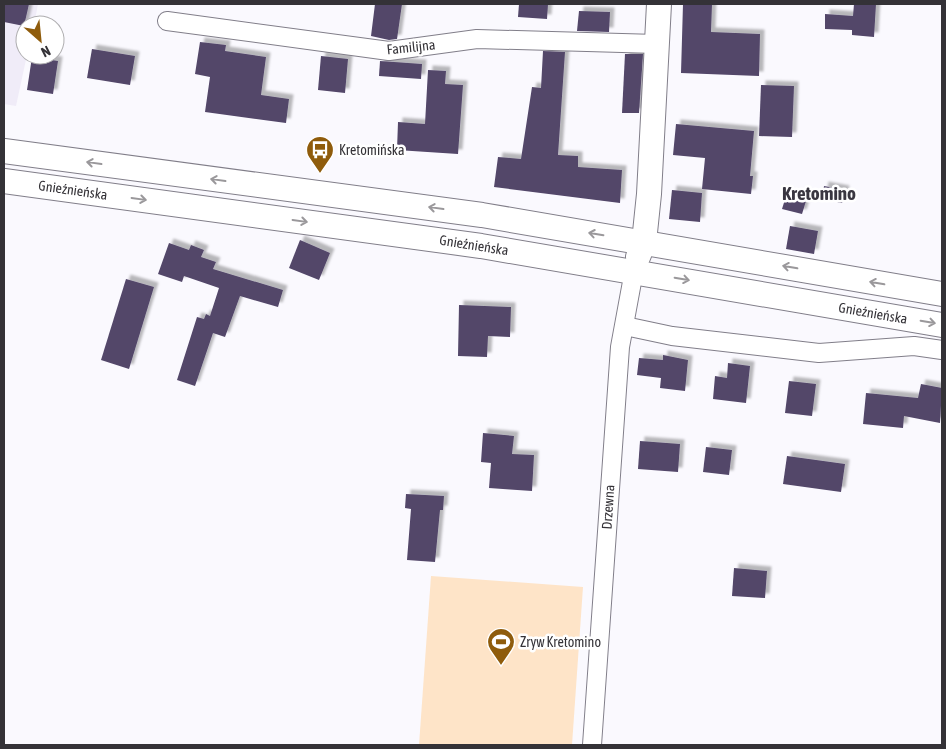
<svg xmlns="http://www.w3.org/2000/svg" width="946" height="749" viewBox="0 0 946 749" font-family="'Asap Condensed',sans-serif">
  <defs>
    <filter id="shadow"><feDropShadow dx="4.5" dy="-4.5" stdDeviation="1" flood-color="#0004"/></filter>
  </defs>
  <rect width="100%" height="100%" fill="#faf9fe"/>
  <path fill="#f0ecf8" d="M4,4H38L34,25H25V55H27L16,106L4,104Z"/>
  <path fill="#fee4c8" d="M431,576L583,587L572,745H419Z"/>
  <g fill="#524669" filter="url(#shadow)">
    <path d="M4,4H29L24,26L4,22Z"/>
    <path d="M375,4H402L397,39L389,40L371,36Z"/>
    <path d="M519,4H548L547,19L518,17Z"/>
    <path d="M683,4H712L711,32L760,34L759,76L681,73Z"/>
    <path d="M854,4H876L874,37L852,35V30L825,29V14L853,16Z"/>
    <path d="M579,11L610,12L609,32L577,31Z"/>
    <path d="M200,42L226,45L225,51L266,57L261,95L289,99L286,123L205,112L210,77L195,74Z"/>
    <path d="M92,49L135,56L130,85L87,78Z"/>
    <path d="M543,51L565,52L558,155L578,156V167L622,170L620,203L494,187L498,157L521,159L532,87L541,88Z"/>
    <path d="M625,54H643L639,113H622Z"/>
    <path d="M321,56L348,59L345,93L318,90Z"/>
    <path d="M32,57L58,61L53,94L27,90Z"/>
    <path d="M380,61L422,64L421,79L379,76Z"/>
    <path d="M428,70L446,71L445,84L463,85L458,154L397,150L398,122L425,124Z"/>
    <path d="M761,85L794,86L792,137L759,136Z"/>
    <path d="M676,124L754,131L750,176H753L751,194L702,189L705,158L673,155Z"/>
    <path d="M824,186L845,190L842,203L822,199Z"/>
    <path d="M672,190L702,193L700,222L669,219Z"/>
    <path d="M786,196L806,201L802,214L782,209Z"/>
    <path d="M790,226L818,231L814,254L786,249Z"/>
    <path d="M300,240L330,253L319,280L289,268Z"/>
    <path d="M169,243L189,250L191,245L204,250L201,257L216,262L213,269L283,290L278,307L240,296L225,337L213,333L195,386L177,380L197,317L204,319L206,314L210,316L219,288L184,276L182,282L158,274Z"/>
    <path d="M126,279L154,287L129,369L101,360Z"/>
    <path d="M459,305L511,307L510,337L488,336L487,357L458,356Z"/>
    <path d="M663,355L688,360L685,391L660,388L661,378L637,375L639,358L663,360Z"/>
    <path d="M728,363L750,366L746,403L713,399L715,376L727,378Z"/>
    <path d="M789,381L816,384L812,416L785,413Z"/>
    <path d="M921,384L942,388L940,423L904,416L903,428L863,424L866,393L918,398Z"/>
    <path d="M483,433L514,436L512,454L534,455L532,491L489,488L491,463L481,462Z"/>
    <path d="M640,441L680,444L678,472L638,469Z"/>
    <path d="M706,447L732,450L729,475L703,472Z"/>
    <path d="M787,456L845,464L841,492L783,484Z"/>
    <path d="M406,494L444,496L443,510H440L435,562L407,560L411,509L405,508Z"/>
    <path d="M734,568L767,571L765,598L732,596Z"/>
  </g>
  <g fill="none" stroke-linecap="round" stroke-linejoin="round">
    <defs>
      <g id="street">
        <path d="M167,21L389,51L477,39L657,44"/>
        <path d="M625,326L672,336L819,353L914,346L942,350"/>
        <path d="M592,745L620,347L634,271"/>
      </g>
      <g id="secondary">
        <path d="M4,151L482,215L942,294"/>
        <path d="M4,181L481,246L942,325"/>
        <path d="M638,257L644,242L649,194L659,4"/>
      </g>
    </defs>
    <use href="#street" stroke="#817e89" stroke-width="20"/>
    <use href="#secondary" stroke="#817e89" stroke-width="26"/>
    <use href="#street" stroke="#fff" stroke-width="18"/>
    <use href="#secondary" stroke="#fff" stroke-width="24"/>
  </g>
  <defs><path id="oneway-shaft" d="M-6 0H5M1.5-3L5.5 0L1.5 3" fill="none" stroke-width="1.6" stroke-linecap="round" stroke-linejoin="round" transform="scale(1.25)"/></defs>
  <g stroke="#9a989b">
    <use href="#oneway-shaft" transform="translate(94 163) rotate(-172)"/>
    <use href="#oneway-shaft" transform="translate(218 180) rotate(-172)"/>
    <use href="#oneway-shaft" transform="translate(139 199) rotate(8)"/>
    <use href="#oneway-shaft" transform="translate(436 208) rotate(-172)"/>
    <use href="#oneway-shaft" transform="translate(300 221) rotate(8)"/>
    <use href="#oneway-shaft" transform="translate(596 234) rotate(-171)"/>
    <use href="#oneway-shaft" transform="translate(790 267) rotate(-170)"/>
    <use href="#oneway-shaft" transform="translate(682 279) rotate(10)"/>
    <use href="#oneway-shaft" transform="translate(877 283) rotate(-170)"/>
    <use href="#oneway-shaft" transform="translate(928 322) rotate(10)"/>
  </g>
  <defs>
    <symbol id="bus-pin" viewBox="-11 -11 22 30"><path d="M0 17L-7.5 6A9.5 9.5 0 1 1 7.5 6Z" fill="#8f5c0c" stroke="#fff"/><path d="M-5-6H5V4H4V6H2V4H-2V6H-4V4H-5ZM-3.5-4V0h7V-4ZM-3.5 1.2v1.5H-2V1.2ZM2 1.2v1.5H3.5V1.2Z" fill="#fff"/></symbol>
    <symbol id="stadium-pin" viewBox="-11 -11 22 30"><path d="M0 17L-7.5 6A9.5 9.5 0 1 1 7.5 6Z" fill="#8f5c0c" stroke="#fff"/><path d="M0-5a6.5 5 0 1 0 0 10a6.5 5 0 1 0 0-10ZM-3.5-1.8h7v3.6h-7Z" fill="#fff"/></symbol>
  </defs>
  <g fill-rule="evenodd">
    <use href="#bus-pin" x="304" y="134" width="32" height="43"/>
    <use href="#stadium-pin" x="485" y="626" width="32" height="43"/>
  </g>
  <g text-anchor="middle" stroke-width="5" stroke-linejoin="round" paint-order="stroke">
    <g font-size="14" fill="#343237" stroke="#fff">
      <text transform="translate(411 47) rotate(-6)" y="5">Familijna</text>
      <text transform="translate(73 190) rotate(8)" y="5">Gnieźnieńska</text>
      <text transform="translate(474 245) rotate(9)" y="5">Gnieźnieńska</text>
      <text transform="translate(873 313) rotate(10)" y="5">Gnieźnieńska</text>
      <text transform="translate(608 507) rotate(-86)" y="5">Drzewna</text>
    </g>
    <g font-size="14" fill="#343237" stroke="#fff" text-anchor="start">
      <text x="339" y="155">Kretomińska</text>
      <text x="520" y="647">Zryw Kretomino</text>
    </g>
    <g font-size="19" font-weight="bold" fill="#393640" stroke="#fff">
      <text x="819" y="200">Kretomino</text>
    </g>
  </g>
  <rect width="946" height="749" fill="none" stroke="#343237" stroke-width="10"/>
  <g transform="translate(40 40) rotate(153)"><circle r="24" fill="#ffffff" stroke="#aeadaf"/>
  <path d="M0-4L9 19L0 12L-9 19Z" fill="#8f5c0c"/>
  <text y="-8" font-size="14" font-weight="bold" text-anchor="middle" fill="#343237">N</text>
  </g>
</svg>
